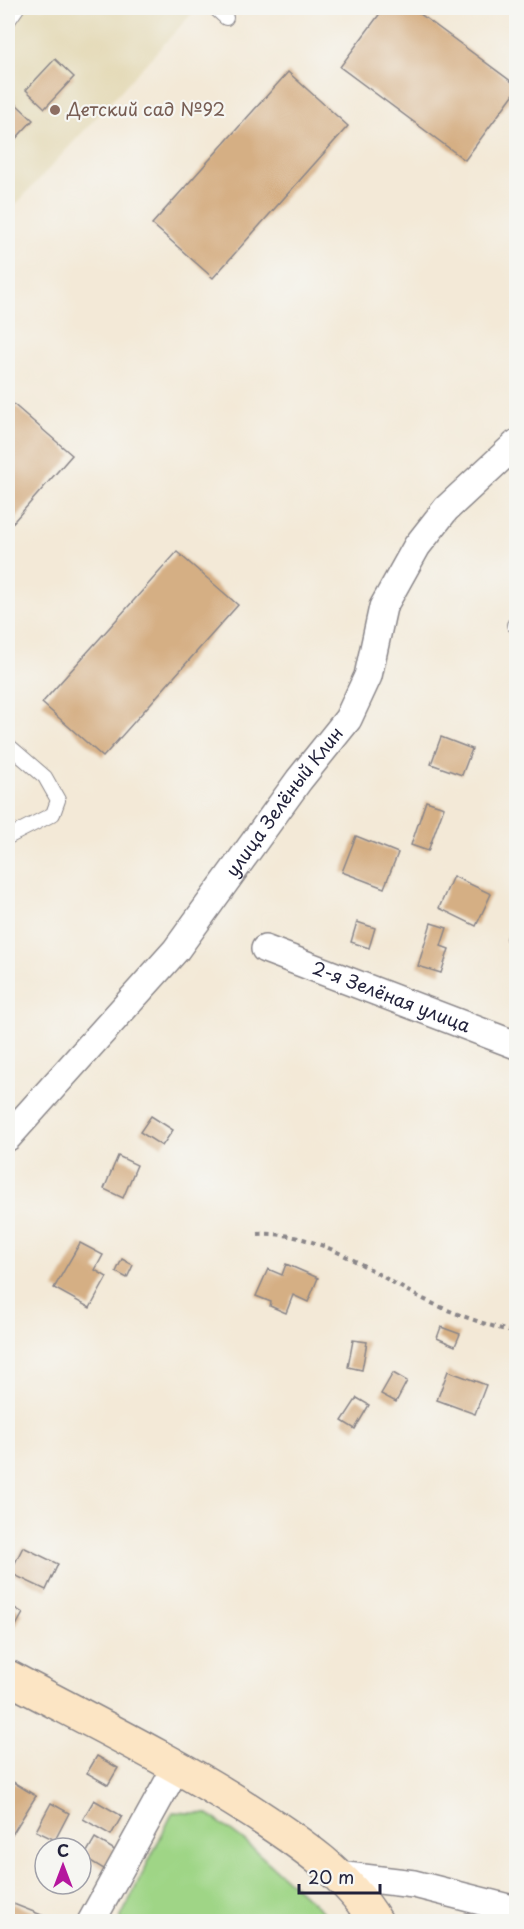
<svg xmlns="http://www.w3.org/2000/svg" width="524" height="1929" viewBox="0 0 524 1929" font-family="'Playpen Sans',sans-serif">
  <rect width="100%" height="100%" fill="#f6f6f2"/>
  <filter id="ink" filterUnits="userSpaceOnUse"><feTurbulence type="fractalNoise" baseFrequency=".0167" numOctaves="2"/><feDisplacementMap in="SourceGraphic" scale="12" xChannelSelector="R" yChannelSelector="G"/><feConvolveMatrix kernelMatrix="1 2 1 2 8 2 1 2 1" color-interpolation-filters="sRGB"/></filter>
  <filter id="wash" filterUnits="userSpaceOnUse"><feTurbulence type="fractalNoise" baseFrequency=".008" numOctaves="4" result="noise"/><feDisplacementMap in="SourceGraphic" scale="24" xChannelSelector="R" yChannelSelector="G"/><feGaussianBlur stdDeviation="1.35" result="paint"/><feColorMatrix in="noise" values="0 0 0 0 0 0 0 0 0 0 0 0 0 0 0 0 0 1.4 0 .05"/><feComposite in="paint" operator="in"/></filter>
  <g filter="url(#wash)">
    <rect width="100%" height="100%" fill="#f3e9d7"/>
    <path fill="#e5dbba" d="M8,8H197L8,213Z"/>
    <path fill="#9fd586" stroke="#607c60" stroke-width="1.5" d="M173,1812L208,1814L247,1843L333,1921H119Z"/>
    <g id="blocks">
      <g fill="#d5af84">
        <path d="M384,8H412L516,85V91L465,160L340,67Z"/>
        <path d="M55,59L74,77L45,108L26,90Z"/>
        <path d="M288,72L348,126L213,278L152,224Z"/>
        <path d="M15,103L33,120L8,147V111Z"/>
        <path d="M11,402L72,455L8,528V406Z"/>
        <path d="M177,552L238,605L103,757L42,703Z"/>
        <path d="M441,737L472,749L462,775L431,764Z"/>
        <path d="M426,801L444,807L428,851L411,845Z"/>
        <path d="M356,836L398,853L384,888L342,872Z"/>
        <path d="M453,876L491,894L476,926L439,908Z"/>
        <path d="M516,917V945L506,940Z"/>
        <path d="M357,922L375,928L369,948L351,942Z"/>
        <path d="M431,923L447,928L441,946L449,949L441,973L418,966Z"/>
        <path d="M151,1116L173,1130L162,1146L140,1132Z"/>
        <path d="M118,1156L137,1165L123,1198L104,1189Z"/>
        <path d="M80,1243L103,1255L95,1270L107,1277L90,1308L54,1288Z"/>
        <path d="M122,1259L133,1265L127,1278L116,1272Z"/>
        <path d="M286,1264L318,1278L308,1302L293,1295L286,1313L270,1306L271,1302L256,1296L268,1269L282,1275Z"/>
        <path d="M441,1327L460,1334L455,1346L437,1338Z"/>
        <path d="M353,1340L367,1342L362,1370L348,1367Z"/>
        <path d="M448,1371L486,1385L475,1414L437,1400Z"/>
        <path d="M393,1373L407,1381L396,1402L381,1394Z"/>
        <path d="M357,1398L369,1405L355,1429L342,1421Z"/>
        <path d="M23,1547L58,1564L46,1590L10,1573Z"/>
        <path d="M8,1604L23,1613L12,1633L8,1630Z"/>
        <path d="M97,1756L118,1768L108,1785L87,1773Z"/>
        <path d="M13,1782L36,1796L10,1838L8,1837V1791Z"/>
        <path d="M94,1800L122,1816L111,1835L83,1819Z"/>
        <path d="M51,1803L69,1813L55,1840L36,1831Z"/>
        <path d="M95,1838L118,1852L107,1871L84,1857Z"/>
        <path d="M11,1903L44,1916L42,1922H8V1913Z"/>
      </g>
    </g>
  </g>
  <g filter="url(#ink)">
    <use href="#blocks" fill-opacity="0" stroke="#8a8689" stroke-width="1.5"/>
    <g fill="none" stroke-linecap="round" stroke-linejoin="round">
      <defs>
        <g id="lane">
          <path d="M215,8L226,18"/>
          <path d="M8,21L17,8"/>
          <path d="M514,625H516"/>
          <path d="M8,745L45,777L58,800L53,814L8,837"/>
        </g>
        <g id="street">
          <path id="s1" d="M265,949L516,1045"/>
          <path id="s2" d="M8,1137L176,950L299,780L348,719L368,676L383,607L417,546L446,509L516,444"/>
          <path d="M338,1875L414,1884L516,1910"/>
          <path d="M91,1922L177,1766"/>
        </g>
        <path id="secondary" d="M8,1677C91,1721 175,1762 254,1813C299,1842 348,1875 376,1922"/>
      </defs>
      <use href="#lane" stroke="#8a8689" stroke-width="16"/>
      <use href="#street" stroke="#8a8689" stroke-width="30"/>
      <use href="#secondary" stroke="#8a8689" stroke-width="36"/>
      <path stroke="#8a8689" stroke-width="4" stroke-dasharray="4.5 4.5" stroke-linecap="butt" d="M258,1234C313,1231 360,1264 406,1290C440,1309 479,1323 516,1333"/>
      <use href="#lane" stroke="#fff" stroke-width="14"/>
      <use href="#street" stroke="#fff" stroke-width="27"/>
      <use href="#secondary" stroke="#fce5c4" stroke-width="33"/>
    </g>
  </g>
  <circle fill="#8d6e63" stroke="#f6f6f2" stroke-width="2" cx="55" cy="110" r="6"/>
  <g text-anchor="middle" stroke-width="4.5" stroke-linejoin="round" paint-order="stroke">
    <g font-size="18" fill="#785e54" stroke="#f6f6f2" text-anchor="start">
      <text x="67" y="116">Детский сад №92</text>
    </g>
    <g font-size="18" fill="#22223b" stroke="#f6f6f2">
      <text dy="6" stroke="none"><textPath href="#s2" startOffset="435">улица Зелёный Клин</textPath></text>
      <text dy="6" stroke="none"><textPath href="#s1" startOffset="135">2-я Зелёная улица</textPath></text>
    </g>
  </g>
  <rect width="524" height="1929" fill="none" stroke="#f6f6f2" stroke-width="30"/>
  <g transform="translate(63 1866)"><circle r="28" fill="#f6f6f2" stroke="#a1a1a9" stroke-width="1.5"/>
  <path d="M0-4.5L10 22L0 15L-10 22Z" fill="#b5179e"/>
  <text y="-9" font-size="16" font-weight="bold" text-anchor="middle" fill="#22223b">С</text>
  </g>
  <path d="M299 1884v9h81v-9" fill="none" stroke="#22223b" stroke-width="3"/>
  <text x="308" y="1884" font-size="18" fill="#22223b" stroke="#f6f6f2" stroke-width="4.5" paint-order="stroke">20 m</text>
</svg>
